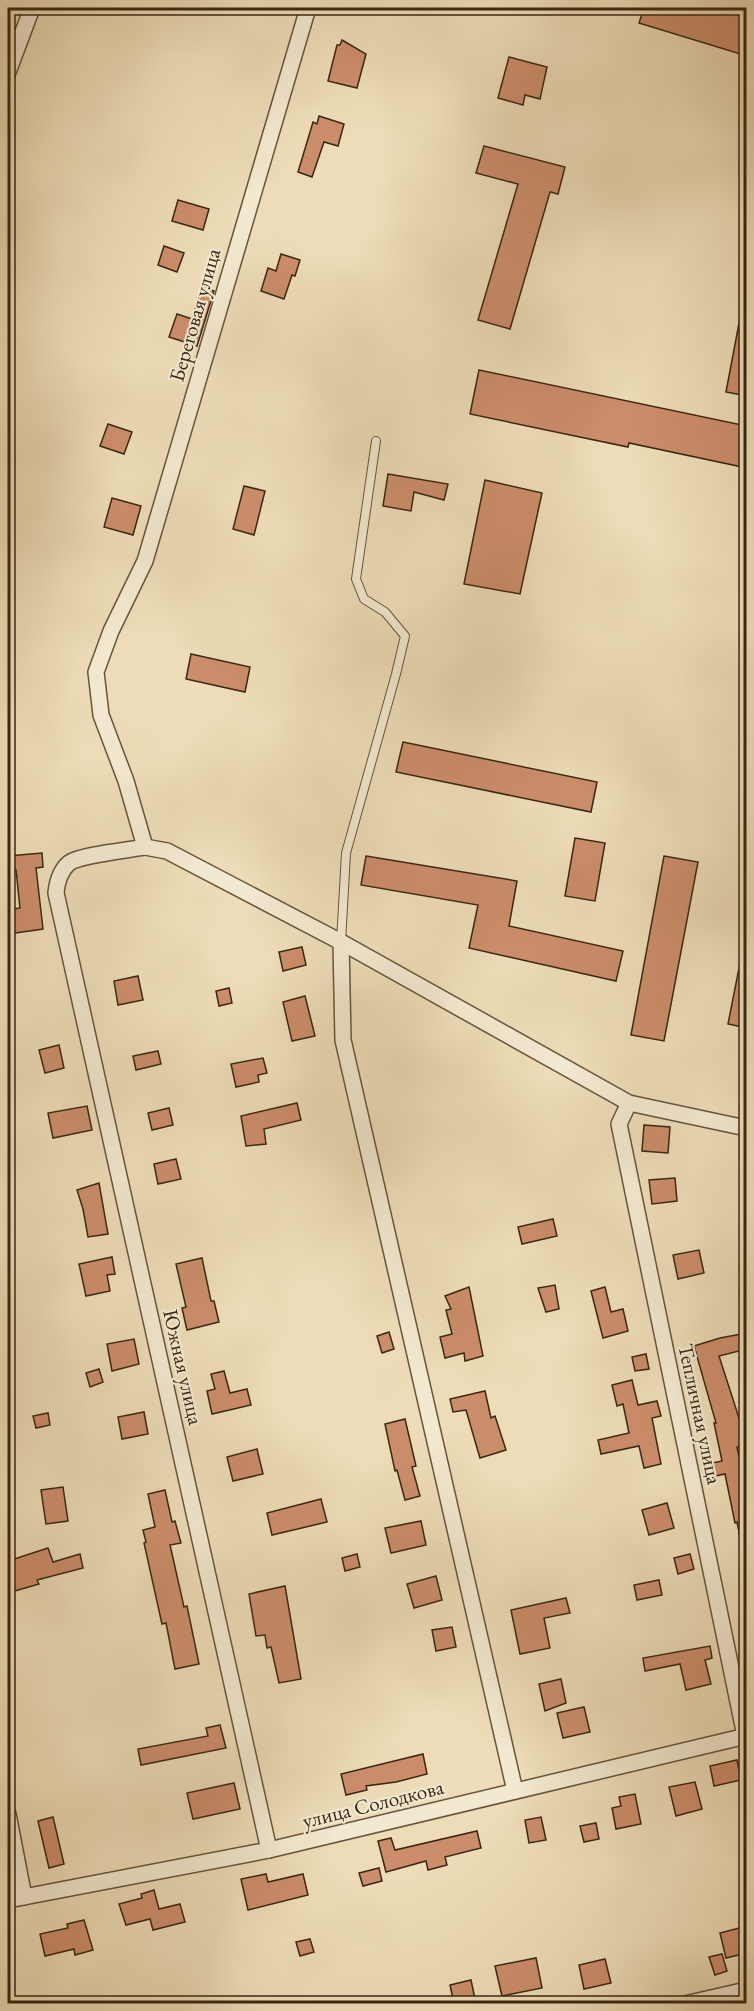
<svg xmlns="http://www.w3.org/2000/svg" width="754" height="2011" viewBox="0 0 754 2011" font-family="'EB Garamond',serif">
  <rect width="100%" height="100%" fill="#eddcb7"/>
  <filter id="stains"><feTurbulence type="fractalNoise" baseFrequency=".00333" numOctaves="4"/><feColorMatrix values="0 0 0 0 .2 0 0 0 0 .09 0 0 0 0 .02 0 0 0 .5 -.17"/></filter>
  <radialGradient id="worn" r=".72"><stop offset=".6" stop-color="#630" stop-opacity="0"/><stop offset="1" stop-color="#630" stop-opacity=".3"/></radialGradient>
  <g fill="#cc8d6b" stroke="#392712" stroke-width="1.5">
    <path d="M644,8H740L747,10V56L639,23Z"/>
    <path d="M342,40L366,54L357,88L328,81L337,45H340Z"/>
    <path d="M509,57L547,67L540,99L525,95L523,105L498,98Z"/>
    <path d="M319,116L344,124L338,146L324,142L312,177L298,172L313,122L317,124Z"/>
    <path d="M484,146L565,167L558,194L550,192L510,329L478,320L518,184L476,173Z"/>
    <path d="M178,200L209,209L203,230L172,221Z"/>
    <path d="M164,246L184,253L177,272L158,265Z"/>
    <path d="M281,254L300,260L295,276L292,275L284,299L261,291L268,268L276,271Z"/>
    <path d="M202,287L214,291L197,346L169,337L177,314L192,319Z"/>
    <path d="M740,318L747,319V396L726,392Z"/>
    <path d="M479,370L747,426V468L629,443L628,447L470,414Z"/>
    <path d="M108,424L132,432L124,454L100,446Z"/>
    <path d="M388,474L448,484L444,500L414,492L411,511L383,506Z"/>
    <path d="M485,480L542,493L520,594L464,584Z"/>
    <path d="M244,486L265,491L254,535L233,529Z"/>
    <path d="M112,498L141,506L133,535L104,527Z"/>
    <path d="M191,654L250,667L245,692L186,679Z"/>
    <path d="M403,742L597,782L591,812L396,772Z"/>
    <path d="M575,838L605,843L595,901L565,896Z"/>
    <path d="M42,853L43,867L36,868L43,929L9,934L8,910L20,908L16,870L8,871V856Z"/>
    <path d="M366,856L517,881L509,926L623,951L616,981L469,948L478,905L361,885Z"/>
    <path d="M664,856L698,862L664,1041L631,1035Z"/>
    <path d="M302,947L306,965L283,971L279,952Z"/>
    <path d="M740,963H747V1028L728,1024Z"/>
    <path d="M138,976L143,1000L118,1005L114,981Z"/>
    <path d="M229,988L232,1003L219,1006L216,991Z"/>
    <path d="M305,996L315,1036L292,1041L283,1002Z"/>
    <path d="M59,1045L64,1068L45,1073L39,1050Z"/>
    <path d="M158,1051L161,1064L136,1070L133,1056Z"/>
    <path d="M263,1058L267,1073L258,1075L259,1082L236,1087L231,1064Z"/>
    <path d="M297,1103L301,1120L264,1129L266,1144L246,1146L241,1116Z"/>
    <path d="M87,1106L92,1130L53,1138L48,1113Z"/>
    <path d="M169,1108L173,1125L152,1130L148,1113Z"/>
    <path d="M644,1125L670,1127L668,1153L642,1151Z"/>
    <path d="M176,1159L181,1179L158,1184L154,1164Z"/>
    <path d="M675,1178L677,1201L652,1204L649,1180Z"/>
    <path d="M99,1183L108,1234L88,1237L83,1209L77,1190Z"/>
    <path d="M553,1219L557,1236L522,1244L518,1227Z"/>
    <path d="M699,1250L704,1273L678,1279L673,1255Z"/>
    <path d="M112,1257L115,1274L107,1275L110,1291L86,1296L79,1264Z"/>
    <path d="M202,1258L211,1301H214L219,1322L187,1330L182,1308L186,1307L176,1264Z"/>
    <path d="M555,1285L559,1309L546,1312L538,1288Z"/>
    <path d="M469,1287L483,1356L465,1361L464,1353L445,1358L440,1337L452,1334L446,1310L451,1309L445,1296Z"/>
    <path d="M605,1287L611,1312L623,1309L628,1331L603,1338L591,1291Z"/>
    <path d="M389,1332L394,1349L382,1353L377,1336Z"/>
    <path d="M747,1333V1349L719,1356L739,1418L745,1445L737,1447L743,1475H747V1541L741,1542L737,1522L735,1523L725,1474L710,1477L708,1464L722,1461L714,1423H716L694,1346L720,1338Z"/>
    <path d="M134,1339L139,1364L112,1371L107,1344Z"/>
    <path d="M646,1354L649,1369L635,1371L632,1357Z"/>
    <path d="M99,1369L103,1382L90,1387L86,1373Z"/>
    <path d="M224,1371L230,1393L247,1389L251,1405L212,1414L207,1391L215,1389L211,1374Z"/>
    <path d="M632,1380L638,1405L657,1401L661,1416L652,1418L661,1464L644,1468L639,1446L601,1454L598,1440L629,1433L623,1404L617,1406L612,1385Z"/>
    <path d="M485,1391L491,1418L495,1416L506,1450L480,1458L466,1410L453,1412L450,1399Z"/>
    <path d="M144,1412L148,1434L122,1439L118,1417Z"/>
    <path d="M48,1413L50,1425L36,1428L33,1416Z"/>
    <path d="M405,1419L416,1466L412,1467L420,1496L405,1500L397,1470L395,1471L385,1424Z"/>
    <path d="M257,1449L263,1474L233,1481L227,1457Z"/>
    <path d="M63,1487L68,1521L46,1524L41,1490Z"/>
    <path d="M165,1490L172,1522L175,1521L181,1543L170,1545L184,1607L187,1606L199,1664L175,1669L166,1623L162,1624L144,1543L146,1542L143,1530L155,1527L148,1494Z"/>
    <path d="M321,1499L327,1522L272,1535L267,1513Z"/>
    <path d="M667,1503L674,1528L649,1535L642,1510Z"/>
    <path d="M421,1521L426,1545L391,1553L385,1528Z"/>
    <path d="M48,1548L53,1562L80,1554L83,1568L37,1580L39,1584L8,1593V1561Z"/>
    <path d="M357,1554L360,1567L345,1571L342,1558Z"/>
    <path d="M690,1554L694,1569L678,1574L674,1558Z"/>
    <path d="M436,1576L442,1600L414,1608L407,1584Z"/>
    <path d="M659,1580L662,1595L637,1600L634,1585Z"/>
    <path d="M285,1586L301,1679L279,1683L271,1647L267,1648L265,1635L256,1636L249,1594Z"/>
    <path d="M566,1598L570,1613L544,1618L550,1648L520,1654L511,1610Z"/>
    <path d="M452,1627L456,1647L436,1651L432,1630Z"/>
    <path d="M710,1646L712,1658L705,1660L711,1684L686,1690L680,1664L645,1671L643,1658Z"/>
    <path d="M561,1679L566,1703L545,1711L539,1684Z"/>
    <path d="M584,1707L590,1732L563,1738L557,1713Z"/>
    <path d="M220,1725L226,1748L141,1765L138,1749L208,1736L206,1728Z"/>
    <path d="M423,1754L427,1774L396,1782L366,1786L367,1790L346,1795L341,1774Z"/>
    <path d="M737,1760L741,1780L714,1786L710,1766Z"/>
    <path d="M695,1782L702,1809L676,1816L669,1787Z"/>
    <path d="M234,1783L240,1809L193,1819L187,1793Z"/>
    <path d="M635,1794L641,1824L616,1829L612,1808L621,1806L619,1797Z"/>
    <path d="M53,1817L64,1864L49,1868L38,1821Z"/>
    <path d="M541,1817L546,1840L529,1843L525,1820Z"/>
    <path d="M596,1823L599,1839L584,1842L580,1826Z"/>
    <path d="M477,1831L481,1848L445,1857L447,1865L428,1870L426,1861L386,1872L378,1841L391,1838L395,1850Z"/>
    <path d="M379,1868L382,1881L363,1886L359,1873Z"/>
    <path d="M266,1874L268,1882L303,1874L308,1895L248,1910L241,1879Z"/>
    <path d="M154,1890L159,1909L180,1904L185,1922L153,1930L150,1919L126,1925L119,1904L142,1898L141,1894Z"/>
    <path d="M84,1920L93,1950L75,1955L74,1949L45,1956L40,1934L68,1928L67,1924Z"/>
    <path d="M747,1926V1953L726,1958L720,1933Z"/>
    <path d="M310,1939L314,1952L300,1956L296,1942Z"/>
    <path d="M722,1954L727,1971L715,1975L709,1957Z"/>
    <path d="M536,1958L542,1988L502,1996L495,1966Z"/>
    <path d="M605,1959L611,1983L584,1989L579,1965Z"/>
    <path d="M471,1980L476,2004H454L450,1985Z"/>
  </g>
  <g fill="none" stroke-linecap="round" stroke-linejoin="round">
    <defs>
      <path id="service" d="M341,942L346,853L396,674L405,636L385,612L364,599L356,579L376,441"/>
      <g id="minor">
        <path d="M8,72L32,8"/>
        <path d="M145,847L167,851L341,942L629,1103L746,1128"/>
        <path d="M341,942L343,1040L515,1791"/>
        <path d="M629,1103L619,1124L745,1736"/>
        <path d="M8,1814L24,1897"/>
        <path d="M269,1850L56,893C57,882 60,871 69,863C80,855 129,850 145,847L126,781L101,715L96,672L111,631L145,561L308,8"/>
        <path d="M8,1900L269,1850L746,1736"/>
        <path d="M685,2004L746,1990"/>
      </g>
    </defs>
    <use href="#service" stroke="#66543b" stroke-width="10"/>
    <use href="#minor" stroke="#66543b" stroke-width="18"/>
    <use href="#service" stroke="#f3e8d0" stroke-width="8"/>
    <use href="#minor" stroke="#f3e8d0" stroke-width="15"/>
  </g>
  <g text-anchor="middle" stroke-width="4.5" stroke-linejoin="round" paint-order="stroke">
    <g font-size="21" fill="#392712" stroke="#f3e8d0">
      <text transform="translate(195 315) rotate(-74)" y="7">Береговая улица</text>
      <text transform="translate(183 1367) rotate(77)" y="7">Южная улица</text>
      <text transform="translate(700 1414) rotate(78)" y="7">Тепличная улица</text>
      <text transform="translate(373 1804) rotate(-14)" y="7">улица Солодкова</text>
    </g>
  </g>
  <rect width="754" height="2011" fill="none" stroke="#eddcb7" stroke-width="30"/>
  <rect x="9" y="9" width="736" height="1993" fill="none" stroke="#392712" stroke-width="3"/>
  <rect x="15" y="15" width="724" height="1981" fill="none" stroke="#392712" stroke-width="1.5"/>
  <rect width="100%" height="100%" filter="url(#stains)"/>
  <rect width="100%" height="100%" fill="url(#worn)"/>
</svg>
